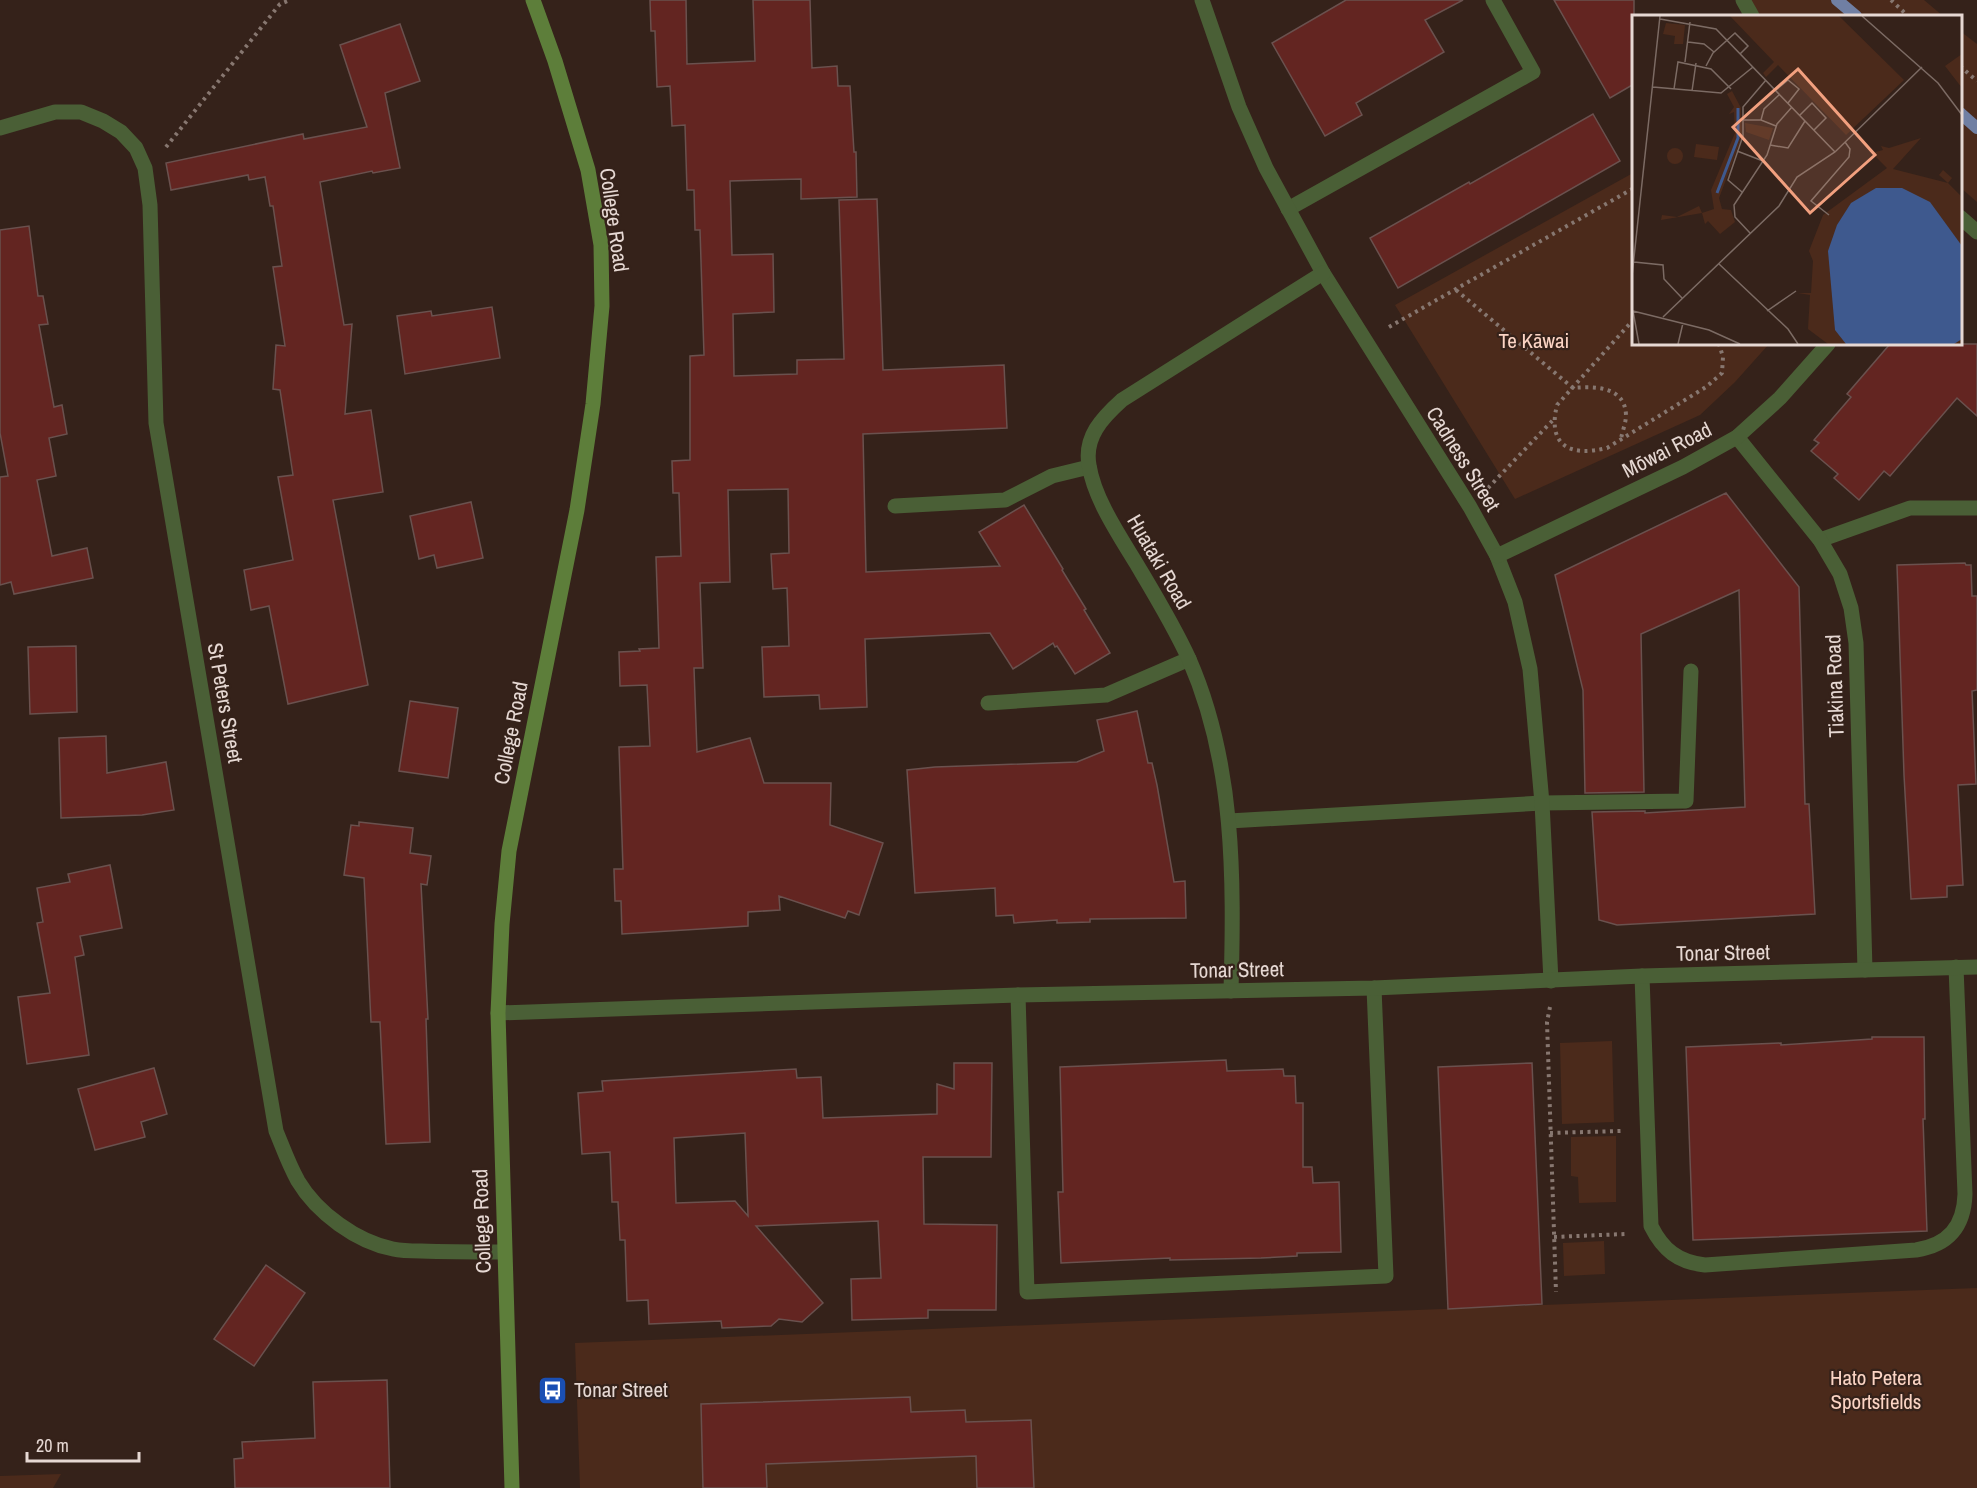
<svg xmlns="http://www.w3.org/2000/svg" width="1977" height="1488" viewBox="0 0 1977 1488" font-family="'Archivo Narrow',sans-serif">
  <rect width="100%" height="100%" fill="#35221a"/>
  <g fill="#4b2a1b">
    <path d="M1743,0H1924L1943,16H1759Z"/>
    <path d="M1960,31L1977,44V202L1961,188Z"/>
    <path d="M1633,173L1634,344H1769L1735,382L1700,415L1515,499L1395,305Z"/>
    <path d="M1612,1041L1614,1122L1562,1124L1560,1043Z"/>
    <path d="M1616,1136V1202L1579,1203L1578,1177L1571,1176V1137Z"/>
    <path d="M1604,1241L1605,1274L1564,1276L1563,1243Z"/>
    <path d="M1977,1288V1488H580L575,1343Z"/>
    <path d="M61,1474L53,1488H0V1476Z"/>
  </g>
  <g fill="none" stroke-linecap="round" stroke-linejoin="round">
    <g stroke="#707fa3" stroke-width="12">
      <path d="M1837,0L1856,16"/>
      <path d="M1960,113L1977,128"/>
    </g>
  </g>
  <g fill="#632521" stroke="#6a514e" stroke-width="1.5" fill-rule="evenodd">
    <path d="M650,0H686L687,64L755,61L753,0H810L812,68L837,66L838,86H850L854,152H856L857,197L801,199V179L730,181L732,255L773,254L774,312L733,314L734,376L797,374V360L844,359L839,200L877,199L883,370L1004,365L1007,428L863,434L866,572L1000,566L979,532L1024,505L1063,569L1062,570L1086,609L1084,610L1110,653L1075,674L1057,646L1055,647L1053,643L1013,669L990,633L865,639L867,707L820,709L819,695L764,697L762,647L789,646L787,588L773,589L771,554L789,553L788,489L728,490L730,582L700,583L703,668H694L697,752L750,738L764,783H831L830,825L883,843L859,915L848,911L845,918L779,896L780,910L748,912V926L622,934L621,901H615L614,869H623L619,747L650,746L647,685L620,686L619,652L640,651L639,649L659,648L656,557L681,556L679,493H673L672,461L690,460V356L704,355L700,230H695L694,190H687L685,125L672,126L670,86L657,87L655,31H651Z"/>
    <path d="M1346,0H1463L1425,20L1444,52L1356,103L1362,115L1325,136L1272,43Z"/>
    <path d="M1554,0H1634V84L1610,98Z"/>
    <path d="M400,24L420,81L385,93L400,168L373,173L372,171L320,182L344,325L352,324L345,414L371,410L383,492L333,500L368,685L288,704L269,606L251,610L244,570L293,560L278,477L293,475L280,390L273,389L276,345L285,346L273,267L282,266L273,206H270L265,177L249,180L248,175L171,190L166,163L303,134L304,139L367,127L340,45Z"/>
    <path d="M1593,114L1620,161L1398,288L1370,238L1469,182L1470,184Z"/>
    <path d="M29,226L38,296H43L48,324L39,325L54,407L62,405L67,434L49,438L56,476L37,480L52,556L87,548L93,578L14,594L11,582L0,585V477L8,476L0,433V230Z"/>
    <path d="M492,307L500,358L405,374L397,316L431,311L432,316Z"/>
    <path d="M1890,344H1977V416L1957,398L1890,476L1884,471L1859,500L1834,478L1838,474L1811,451L1819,443L1814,440L1851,397L1847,394Z"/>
    <path d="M1726,493L1799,587L1805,804H1809L1815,914L1617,925L1610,923L1599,920L1592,812L1645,811V813L1745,807L1739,590L1641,634L1644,792L1585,793L1583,690L1555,575Z"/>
    <path d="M471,502L483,558L437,568L434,555L419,559L410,516Z"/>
    <path d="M1965,563L1966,565H1971L1972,596H1977V690L1972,691L1976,784L1958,785L1963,885L1947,886V897L1911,899L1904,775L1897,565Z"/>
    <path d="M76,646L77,712L30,714L28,647Z"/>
    <path d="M410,701L458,708L448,778L399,771Z"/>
    <path d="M1137,711L1148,763H1152L1157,785L1174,882L1185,881L1186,918L1090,919V922L1057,923V920L1014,923L1013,915L996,916L995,888L915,893L907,770L935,767L1077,762L1104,751L1097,720Z"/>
    <path d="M106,736L107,773L166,762L174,810L142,815L61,818L59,738Z"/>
    <path d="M359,822L413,828L410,853L431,856L427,885L421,884L428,1019H426L430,1142L386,1144L380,1022H371L364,878L344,875L351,825L359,826Z"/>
    <path d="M110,865L122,928L80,936L84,955L75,957L89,1055L27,1064L18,997L50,993L37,923L43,922L37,888L70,882L68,874Z"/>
    <path d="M1872,1037H1924L1925,1119H1923L1927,1231L1693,1240L1686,1047L1781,1043V1045L1872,1039Z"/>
    <path d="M1226,1060L1227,1071L1283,1069L1284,1076H1295L1296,1103H1303V1167H1312L1313,1183L1339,1182L1341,1252L1297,1253V1256L1261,1258L1170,1260V1258L1061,1263L1058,1192H1063L1060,1067Z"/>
    <path d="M954,1063H992L991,1157H923L924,1224L997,1225L996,1310H928V1318L852,1320L851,1279L881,1278L878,1221L756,1226L823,1303L802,1322L779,1319L771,1326L722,1328L721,1321L649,1324L648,1300L627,1301L625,1240H620L618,1202H612L610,1152L582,1154L578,1093L603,1091L602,1081L796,1069L797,1078L821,1077L823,1118L937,1114V1084L954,1089ZM745,1133L748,1216L735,1201L676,1203L674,1138Z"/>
    <path d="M1532,1063L1542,1304L1448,1309L1438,1067Z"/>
    <path d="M154,1068L167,1114L141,1122L145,1137L95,1150L78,1089Z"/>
    <path d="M266,1265L305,1293L254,1366L214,1339Z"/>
    <path d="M387,1380L390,1488H235L234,1459L243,1458L242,1442L315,1438L313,1382Z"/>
    <path d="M910,1397L911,1412L965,1410L966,1422L1031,1420L1034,1488H977L976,1456L766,1464L767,1488H703L701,1404Z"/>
  </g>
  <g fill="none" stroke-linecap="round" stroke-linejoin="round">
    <g stroke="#877770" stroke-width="4" stroke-dasharray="3 4.5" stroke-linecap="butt">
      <path d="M1891,0L1908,16"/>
      <path d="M1960,66L1977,81"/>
      <path d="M166,147L280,4L290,0"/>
      <path d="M1456,290L1573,388C1594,386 1625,386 1626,415C1626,423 1622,432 1621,439"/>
      <path d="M1634,319L1557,405C1547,446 1570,457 1607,448L1706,387L1722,373L1723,357L1719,344"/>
      <path d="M1389,327L1634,188"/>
      <path d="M1488,488L1553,420"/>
      <path d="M1550,1007L1547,1022L1556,1292"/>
      <path d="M1550,1133L1621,1131"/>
      <path d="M1554,1237L1625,1234"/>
    </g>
    <g stroke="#4a5f36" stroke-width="15">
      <path d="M1288,209L1533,72L1493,0"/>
      <path d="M895,506L1005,500L1052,476L1089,467"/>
      <path d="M1820,540L1910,508H1977"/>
      <path d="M988,703L1106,695L1189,659"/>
      <path d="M1229,821L1542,803L1686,801L1691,671"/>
    </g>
    <g stroke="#4a5f36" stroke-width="15">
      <path d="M1202,0L1239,107L1266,168L1323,273L1470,507L1497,556L1515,602L1530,669L1542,803L1551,981"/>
      <path d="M1743,0L1752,16"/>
      <path d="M0,128L55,112H81L103,121L121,132L136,148L145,168L150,205L156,423L276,1131C283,1148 289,1165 298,1181C317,1213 357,1242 393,1249C402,1251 412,1251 421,1251C449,1252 476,1252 504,1252"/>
      <path d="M1960,217L1977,232"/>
      <path d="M1737,437L1820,540L1840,574L1851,608L1856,643L1865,970"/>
      <path d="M1497,556L1683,467L1737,437L1780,398L1828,344"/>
      <path d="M1642,976L1651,1226C1663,1250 1678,1262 1705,1265L1916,1250C1948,1245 1964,1227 1965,1194L1956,967"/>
      <path d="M1231,991C1234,878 1235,764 1189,659C1174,626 1155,595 1136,563C1119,535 1094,498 1089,465C1084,437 1102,418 1122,400L1323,273"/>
      <path d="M1018,995L1027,1292L1386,1276L1374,988"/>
      <path d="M498,1013L1018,995L1374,988L1642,976L1977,967"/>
    </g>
    <path stroke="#5d7e3a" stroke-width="15" d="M512,1488L498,1013L502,924L509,851L577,510L593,404L602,306L601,245L588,170L555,61L533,0"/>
  </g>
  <defs>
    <symbol id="bus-square" viewBox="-11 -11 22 22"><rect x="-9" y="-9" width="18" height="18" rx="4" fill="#1a4fb4" stroke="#35221a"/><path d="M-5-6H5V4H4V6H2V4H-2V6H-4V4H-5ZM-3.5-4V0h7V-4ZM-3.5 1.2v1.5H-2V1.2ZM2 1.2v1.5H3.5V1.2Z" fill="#fff"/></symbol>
  </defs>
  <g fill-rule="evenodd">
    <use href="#bus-square" x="536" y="1374" width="33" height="33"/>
  </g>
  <g text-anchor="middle" stroke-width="4.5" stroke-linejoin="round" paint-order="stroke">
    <g font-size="21" fill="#e6d8d3" stroke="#35221a">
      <text transform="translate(614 220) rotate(82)" y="7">College Road</text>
      <text transform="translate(1667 450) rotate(-27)" y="7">Mōwai Road</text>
      <text transform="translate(1463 459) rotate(58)" y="7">Cadness Street</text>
      <text transform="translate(1159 562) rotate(60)" y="7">Huataki Road</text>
      <text transform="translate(1835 686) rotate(-92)" y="7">Tiakina Road</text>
      <text transform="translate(225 703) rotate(80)" y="7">St Peters Street</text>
      <text transform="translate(511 733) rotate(-79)" y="7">College Road</text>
      <text transform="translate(1723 953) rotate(-1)" y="7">Tonar Street</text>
      <text transform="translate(1237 970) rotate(-1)" y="7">Tonar Street</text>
      <text transform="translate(482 1221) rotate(-92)" y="7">College Road</text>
    </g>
    <g font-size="21" fill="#fbd4c4" stroke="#35221a">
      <text x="1534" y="348">Te Kāwai</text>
      <text x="1876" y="1385">Hato Petera<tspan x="1876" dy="24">Sportsfields</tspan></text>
    </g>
    <g font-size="21" fill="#e6d8d3" stroke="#35221a" text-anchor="start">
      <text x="574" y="1397">Tonar Street</text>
    </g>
  </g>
  <g transform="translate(1632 15)">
    <rect width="330" height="330" fill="#35221a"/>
    <path d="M98,1H207L272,65L214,120L146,50L134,62L131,58L142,47ZM34,8L53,10L51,29H42L43,21L31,19ZM330,39V73L313,51ZM100,76L109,93L110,122L87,183L90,194L99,195L103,207L88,219L76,206L73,209L70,198L29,205L30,200L45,202L67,191L70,198L82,194L79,175L103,118L102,97L97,99L102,92L95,79ZM113,108L141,113L137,125L114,117ZM289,123L261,154L316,168L307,160L311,155L320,163L316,168L330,182V329H196L176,314L178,280L166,278H179L181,246L177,236L191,200L255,153L240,138L251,135L249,131L257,133ZM64,129L87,132L85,145L62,142ZM35 141a8 8 0 1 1 16 0a8 8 0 1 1-16 0Z" fill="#4b2a1b"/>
    <path d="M244,173H270L298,187L330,231V324L322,329H214L203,315L196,236L205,210L219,188Z" fill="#3e598e"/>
    <path fill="none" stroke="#3e598e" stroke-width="3" d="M85,178L106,123V93"/>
    <path fill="none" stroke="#7c6b64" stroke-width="1.5" d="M230,1L306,68L330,100M28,4L84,14L203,137M56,27L72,29L82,37M53,47L58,7M74,51L81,38L103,18L116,31L108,39M21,72L89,78L121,52M42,74L46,47L79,54L99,74M144,75L156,65L167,74L156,88M60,76L64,48M168,100L180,88L194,103L182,115M111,105H129L144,111M129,105L132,94L148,79M138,130L156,133L173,106M105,136L131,146M110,177L96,165L111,121V92L134,65M197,200L179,186L217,142L218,134L213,127M118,218L103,202L102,190L135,140L145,109L160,92M2,247L31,250L32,264L50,283M87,249L156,314L166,329M0,261L28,1M1,296L77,315L108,329M1,296L7,329M135,296L164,276M31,302L147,191L165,162L203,137L290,52M46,329L51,308"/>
    <path fill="#f2a07f" fill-opacity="0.15" stroke="#f2a07f" stroke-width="3" d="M166,54L243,140L178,198L101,112Z"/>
    <rect width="330" height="330" fill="none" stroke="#e6d8d3" stroke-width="3"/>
  </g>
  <path d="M27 1452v9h112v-9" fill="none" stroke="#e6d8d3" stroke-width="3"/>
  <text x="36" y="1452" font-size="18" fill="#e6d8d3" stroke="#35221a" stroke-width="4.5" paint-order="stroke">20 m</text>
</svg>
